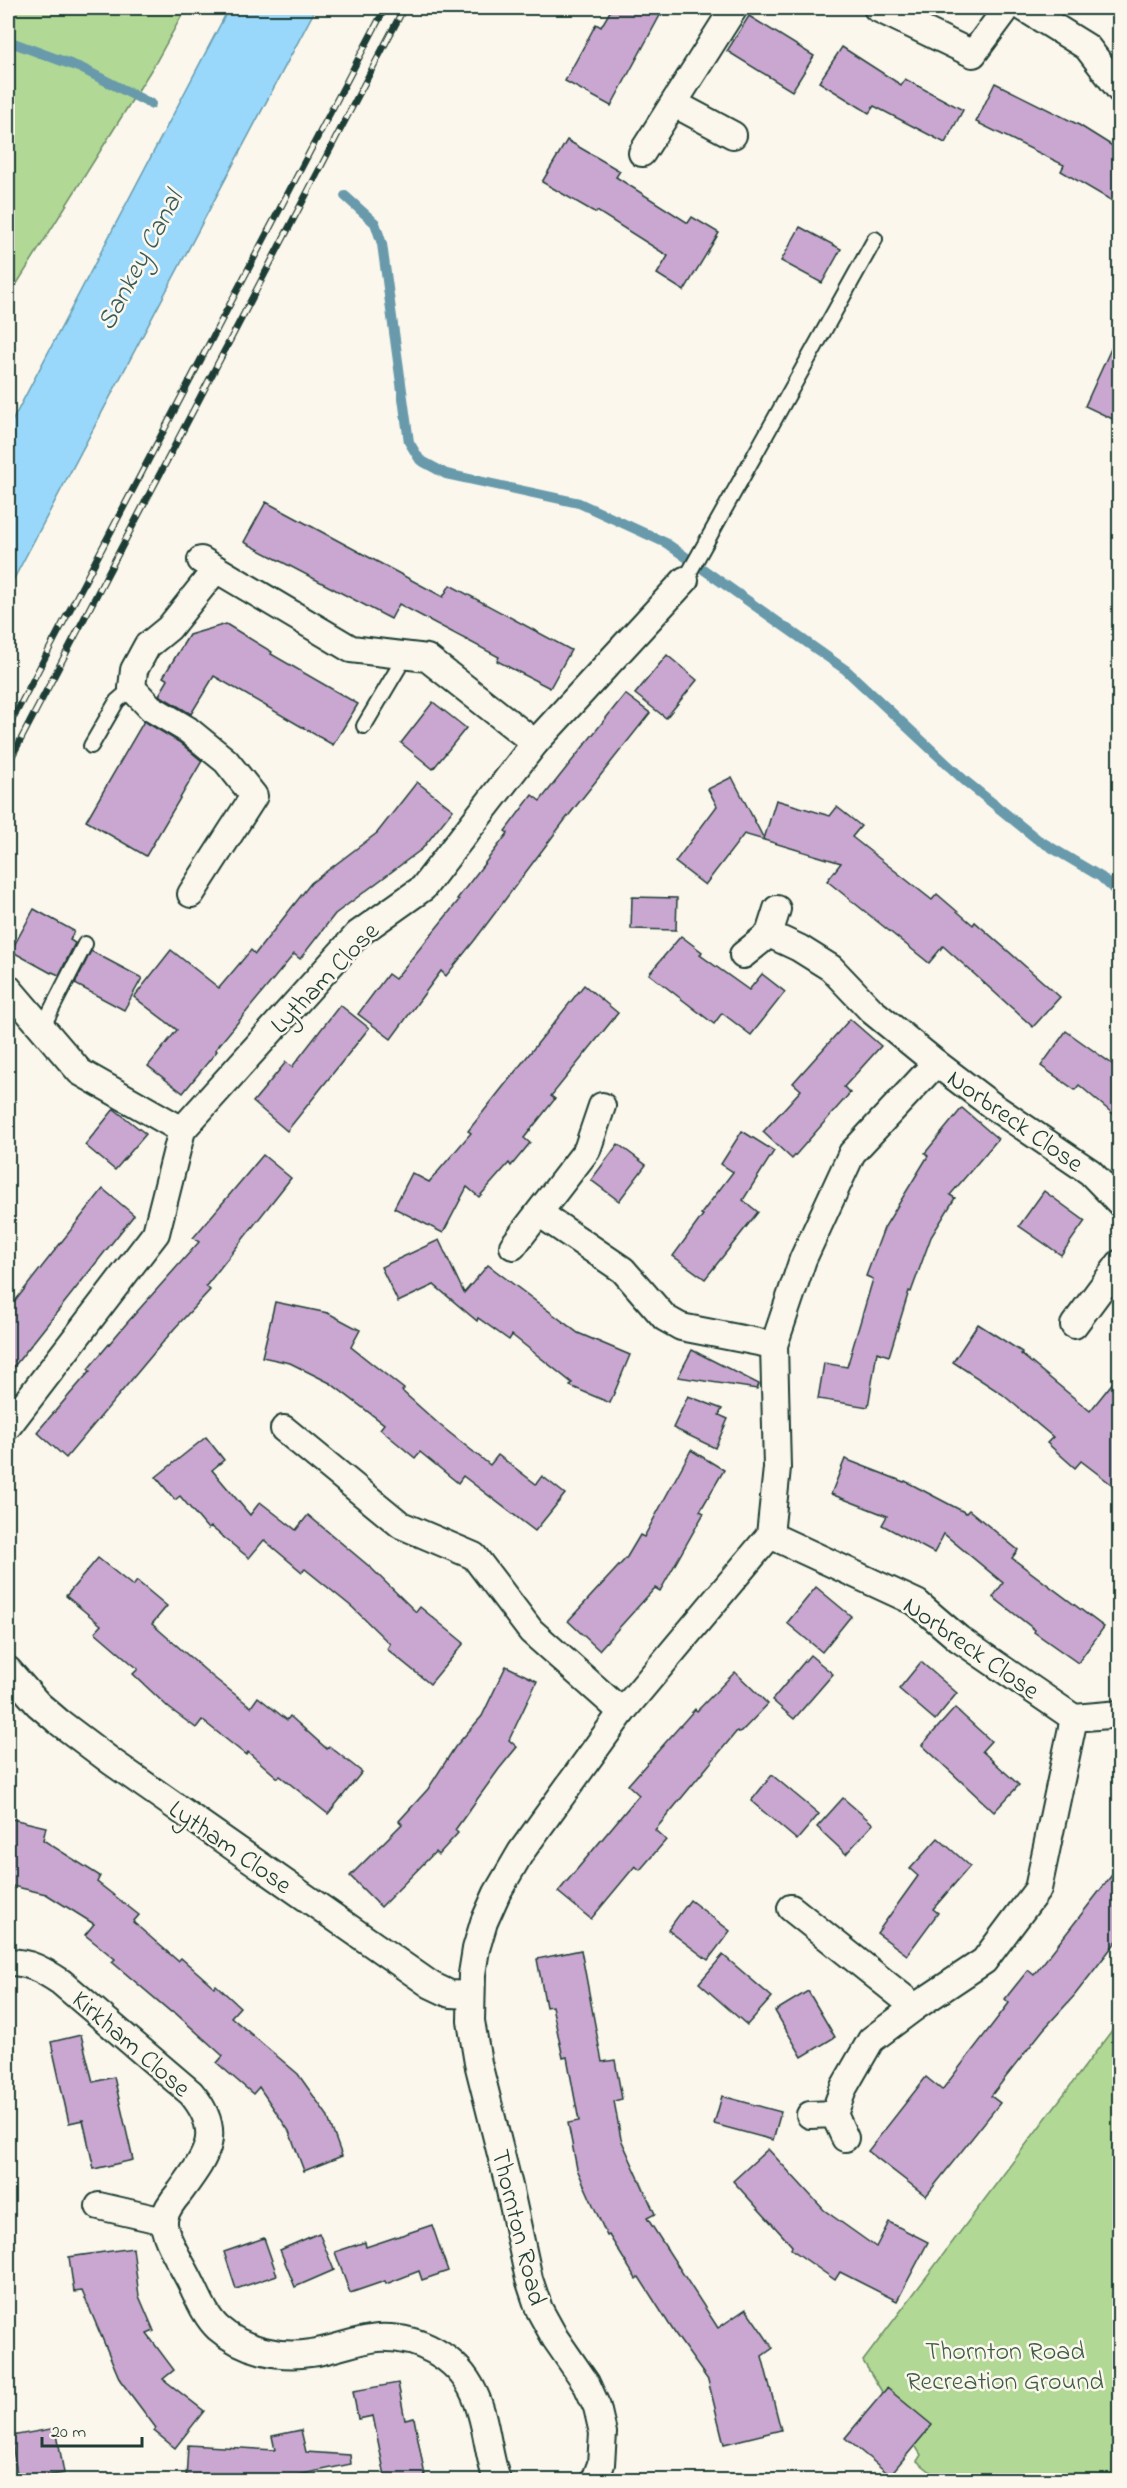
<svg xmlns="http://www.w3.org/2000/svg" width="1127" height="2488" viewBox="0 0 1127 2488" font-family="'Indie Flower',sans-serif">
  <rect width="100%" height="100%" fill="#fbf7ec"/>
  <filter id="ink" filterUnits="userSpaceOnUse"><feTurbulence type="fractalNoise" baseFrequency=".0167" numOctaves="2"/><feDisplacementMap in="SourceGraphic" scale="12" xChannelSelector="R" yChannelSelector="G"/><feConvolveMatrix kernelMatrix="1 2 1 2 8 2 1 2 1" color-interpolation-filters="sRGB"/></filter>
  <g filter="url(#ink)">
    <g fill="#b1d894" stroke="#688a64" stroke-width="1.5">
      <path d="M8,8H186L156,62L8,298Z"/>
      <path d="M1119,2021V2480H937L932,2473L917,2461L921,2455L863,2361Z"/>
    </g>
    <path fill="#99d8fb" stroke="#689aab" stroke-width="1.5" d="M229,8H316L8,590V429Z"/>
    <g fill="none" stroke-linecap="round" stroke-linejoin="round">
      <g stroke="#689aab" stroke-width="10">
        <path d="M8,41L81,68L151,104"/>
        <path d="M345,196L375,223L382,244L409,442L420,460L446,474L579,503L666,543L846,670L964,780L1037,839L1101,877L1120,895"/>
      </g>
    </g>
    <g fill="#c9a7d1" stroke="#1f3d34" stroke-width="1.5">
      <path d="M612,8H664L611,106L565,81L596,24L601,27Z"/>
      <path d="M749,16L814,56L792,91L727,51Z"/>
      <path d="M842,47L901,85L905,79L963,110L945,143L874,106L869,113L819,82Z"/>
      <path d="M995,83L1079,125L1119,150V205L1061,171L1064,165L976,122Z"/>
      <path d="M567,140L620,171L616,177L688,223L692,217L719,233L684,291L657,274L668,256L597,211L596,213L542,182Z"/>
      <path d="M800,227L841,249L822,283L781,261Z"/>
      <path d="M1119,331V422L1085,406Z"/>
      <path d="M266,502L443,597L450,585L571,650L550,688L497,661L499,657L399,604L391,619L244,542Z"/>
      <path d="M226,624L272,652L271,654L358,704L333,745L214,676L191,714L159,695L168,680L163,677L189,635Z"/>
      <path d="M667,655L697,680L666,718L635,694Z"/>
      <path d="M625,694L650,713L565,820L474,941L446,976L441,971L391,1039L358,1014L388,974L395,979L459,900L457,899L508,833L505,831L532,795L540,801Z"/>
      <path d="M433,702L466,728L433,769L401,743Z"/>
      <path d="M144,721L179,742L202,761L146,856L86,821Z"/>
      <path d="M732,777L764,839L776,800L830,816L837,807L861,826L852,837L932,900L937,894L973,925L975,922L1060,997L1033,1027L943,946L929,963L827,881L841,863L744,834L705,885L675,862L717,806L708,789Z"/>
      <path d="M417,782L453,810L422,849L335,914L300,959L294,954L215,1050L217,1051L183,1093L148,1066L177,1030L134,997L171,950L219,988L251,950L255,954L311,883L377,833Z"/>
      <path d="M632,897L677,898L676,930L631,929Z"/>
      <path d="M34,909L74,931L70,940L75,943L59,975L52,972L51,973L11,951Z"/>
      <path d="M681,936L702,952L700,955L749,990L762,974L785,992L751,1035L722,1013L714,1024L649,974Z"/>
      <path d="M91,951L142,978L124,1010L75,984Z"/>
      <path d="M584,985L618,1013L551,1096L555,1099L524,1138L530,1143L511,1166L509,1163L479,1197L467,1187L443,1233L394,1208L412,1173L429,1182L471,1133L468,1131Z"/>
      <path d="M340,1005L369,1028L287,1131L253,1102L286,1062L292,1067Z"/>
      <path d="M850,1019L881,1046L844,1087L850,1093L792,1159L763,1132L801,1090L793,1083Z"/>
      <path d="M1066,1031L1119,1069V1119L1079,1085L1075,1090L1041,1066Z"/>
      <path d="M962,1108L998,1139L950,1195L955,1198L931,1237L911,1292L909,1291L889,1356L877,1352L868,1407L818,1399L824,1363L847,1367L873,1279L866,1276L884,1228L928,1156L925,1153Z"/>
      <path d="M114,1109L146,1134L115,1170L85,1145Z"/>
      <path d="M742,1131L774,1151L743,1200L758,1212L705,1279L673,1256L703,1215L701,1214L733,1172L721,1164Z"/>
      <path d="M618,1144L646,1165L619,1201L591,1180Z"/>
      <path d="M263,1155L291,1178L206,1286L210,1290L174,1329L66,1458L37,1432L90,1371L88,1369L126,1324L199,1242L193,1238Z"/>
      <path d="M103,1189L134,1215L8,1374V1310Z"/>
      <path d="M1044,1191L1085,1221L1061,1255L1019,1226Z"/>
      <path d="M439,1240L464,1293L488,1265L578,1333L630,1355L610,1403L570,1386L572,1383L512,1335L509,1340L478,1318L477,1321L434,1285L398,1302L381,1267Z"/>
      <path d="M275,1302L328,1313L360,1330L351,1347L404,1389L402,1391L441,1426L490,1465L498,1455L536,1484L542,1476L565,1494L535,1531L463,1476L458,1483L420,1452L415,1458L380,1429L384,1424L330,1383L290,1363L262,1357Z"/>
      <path d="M978,1324L1022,1352L1021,1354L1090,1411L1119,1375V1490L1081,1461L1075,1468L1047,1443L1053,1437L1002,1394L953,1362Z"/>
      <path d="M692,1350L759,1384L757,1389L678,1377Z"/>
      <path d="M688,1396L722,1409L719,1415L728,1419L715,1448L673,1428Z"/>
      <path d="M206,1437L224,1460L212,1470L250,1515L260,1502L296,1530L308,1515L370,1567L416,1612L420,1607L464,1643L430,1684L387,1649L390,1644L352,1607L305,1569L302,1572L264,1540L249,1558L211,1527L208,1529L180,1496L175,1500L156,1477Z"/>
      <path d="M691,1450L724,1470L700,1511L704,1513L660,1591L655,1588L599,1650L568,1621L627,1557L640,1535L644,1537Z"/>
      <path d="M845,1459L904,1482L905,1481L966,1513L969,1510L1018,1550L1012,1558L1104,1627L1078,1663L1034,1632L1035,1630L993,1597L1003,1583L944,1534L934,1553L882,1525L887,1516L831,1494Z"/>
      <path d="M98,1558L133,1586L137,1581L167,1606L152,1624L213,1677L251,1707L258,1697L287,1720L290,1716L327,1749L329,1746L362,1772L328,1814L280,1776L278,1778L248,1752L246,1755L202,1720L196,1728L169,1708L133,1674L138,1669L95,1632L101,1625L66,1596Z"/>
      <path d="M816,1587L851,1616L822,1652L787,1623Z"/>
      <path d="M810,1655L833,1674L794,1719L772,1700Z"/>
      <path d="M921,1662L957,1693L935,1720L899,1689Z"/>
      <path d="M506,1666L537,1681L509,1740L517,1747L499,1769L455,1830L458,1833L438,1855L435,1852L381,1907L350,1876L402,1824L399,1821L428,1789L455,1747L482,1716Z"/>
      <path d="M735,1672L768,1704L740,1733L737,1731L655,1830L666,1840L640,1870L635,1866L591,1919L558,1892L639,1795L628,1785L695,1709L697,1711Z"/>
      <path d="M955,1708L991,1741L982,1751L1019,1785L994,1812L922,1745Z"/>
      <path d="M772,1775L819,1814L797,1840L751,1801Z"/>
      <path d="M843,1798L873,1824L846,1854L817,1827Z"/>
      <path d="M8,1818L46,1827L43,1840L100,1876L97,1882L139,1915L133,1922L178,1961L181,1958L214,1987L216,1985L240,2007L231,2017L298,2074L327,2115L342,2156L304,2171L289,2131L259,2087L253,2094L217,2063L223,2056L173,2011L171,2012L112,1962L115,1959L85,1935L94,1924L46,1894L8,1885Z"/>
      <path d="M938,1838L970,1866L933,1909L938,1913L907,1955L877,1933L918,1876L910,1869Z"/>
      <path d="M1119,1866V1938L1074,1996L1043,2030L991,2096L1000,2103L926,2196L868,2151L926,2077L942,2090L1009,2003L1005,1999L1028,1970L1034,1975Z"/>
      <path d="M690,1900L730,1931L708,1960L668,1930Z"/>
      <path d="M581,1950L602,2062L615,2060L622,2099L614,2101L621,2139L655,2214L647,2218L718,2328L746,2309L773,2348L762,2356L781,2430L724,2444L708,2380L676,2335L639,2277L636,2279L609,2235L607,2236L577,2169L568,2123L579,2121L567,2057L563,2058L552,2006L546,2007L537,1959Z"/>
      <path d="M723,1955L772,1997L747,2025L699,1983Z"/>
      <path d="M808,1991L835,2037L802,2057L775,2011Z"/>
      <path d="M81,2035L93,2082L114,2077L133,2160L94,2169L83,2120L69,2123L51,2042Z"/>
      <path d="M722,2096L781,2112L773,2140L714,2124Z"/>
      <path d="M768,2149L824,2210L876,2247L889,2222L928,2242L897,2301L840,2272L835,2280L791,2249L792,2246L733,2181Z"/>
      <path d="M432,2225L448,2271L422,2280L419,2271L386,2284L385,2281L350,2293L335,2252L365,2242L366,2247Z"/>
      <path d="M319,2233L334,2270L295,2287L280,2250Z"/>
      <path d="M264,2238L277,2275L236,2289L224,2252Z"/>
      <path d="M133,2248L139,2296L154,2331L147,2334L174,2370L163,2379L204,2411L175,2448L154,2431L156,2428L120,2380L82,2291L74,2292L69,2257Z"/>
      <path d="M398,2383L405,2420L414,2418L426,2481H386L373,2416L358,2419L353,2391Z"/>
      <path d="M887,2388L932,2425L890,2475L845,2438Z"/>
      <path d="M56,2428L64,2473L18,2480L11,2436Z"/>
      <path d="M301,2430L306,2452L350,2455L351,2464L269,2481H186L188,2445L275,2450L272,2436Z"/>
    </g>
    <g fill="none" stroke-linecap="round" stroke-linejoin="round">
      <defs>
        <g id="service">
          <path d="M685,580L875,239"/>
          <path d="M364,726L406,655"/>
          <path d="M91,746L117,701L132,688"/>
          <path d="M42,1028L85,944"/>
        </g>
        <g id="minor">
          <path d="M877,8L973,54L1007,8"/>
          <path d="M1024,8L1087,47L1120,90"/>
          <path d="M675,104L733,135"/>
          <path d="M642,153L734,8"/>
          <path d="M201,560L351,649L427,658L535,743"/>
          <path d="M191,894L254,796L226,761L188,730L151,708L132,688L134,670L147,646L169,628L216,569"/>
          <path d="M769,934L799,948L831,968L872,1011L936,1063L994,1107L1090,1172L1120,1203"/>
          <path d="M743,955L769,934L777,909"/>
          <path d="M8,988L80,1072L182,1130"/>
          <path d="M539,1213L623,1270L665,1318L681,1327L774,1345"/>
          <path d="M513,1246L587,1150L602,1106"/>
          <path d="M1074,1325L1120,1263"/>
          <path d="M8,1426L156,1233L182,1130L358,934L423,888L535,743L685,580"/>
          <path d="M284,1429L401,1525L474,1556L531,1631L622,1712"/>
          <path d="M770,1535L917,1603L959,1639L1074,1718L1120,1714"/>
          <path d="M8,1670L38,1704L59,1722L112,1762L431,1985L450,1994L471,1995"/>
          <path d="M791,1908L915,2007"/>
          <path d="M8,1962C29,1962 43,1970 61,1982L191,2093C225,2133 206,2156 180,2192C173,2200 166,2209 164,2219C162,2234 181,2263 188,2277C197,2294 204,2315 218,2328C243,2350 279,2358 311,2353C334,2350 355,2340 378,2338C417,2336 457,2356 474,2393C487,2420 487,2452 497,2480"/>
          <path d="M834,2114L844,2087L871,2040L915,2007L984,1961L1038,1889L1074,1718"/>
          <path d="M810,2115L834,2114L845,2138"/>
          <path d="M99,2206L164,2221"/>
          <path d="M595,2480L601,2464L603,2433L597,2407L586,2383L555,2338L539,2309L529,2279L509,2186L478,2063L471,2021L472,1974L476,1949L484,1922L497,1893L521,1852L622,1712L770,1535L777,1468L774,1345L803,1259L852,1153L936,1063"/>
        </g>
      </defs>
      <use href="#service" stroke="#1f3d34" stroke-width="18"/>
      <use href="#minor" stroke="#1f3d34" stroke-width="30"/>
      <use href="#service" stroke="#fbf7ec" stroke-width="14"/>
      <use href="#minor" stroke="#fbf7ec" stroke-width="26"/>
      <defs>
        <g id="rail">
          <path d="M8,728L385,8"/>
          <path d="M8,764L404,8"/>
        </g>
      </defs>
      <use href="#rail" stroke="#1f3d34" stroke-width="7"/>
      <use href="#rail" stroke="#fbf7ec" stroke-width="4.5" stroke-dasharray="14" stroke-linecap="butt"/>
    </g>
  </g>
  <g text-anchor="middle" stroke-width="5" stroke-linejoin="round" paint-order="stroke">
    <g font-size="26" fill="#1f3d34" stroke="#fbf7ec">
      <text transform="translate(324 977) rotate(-46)" y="9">Lytham Close</text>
      <text transform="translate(1016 1120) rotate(35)" y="9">Norbreck Close</text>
      <text transform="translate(972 1647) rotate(35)" y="9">Norbreck Close</text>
      <text transform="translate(231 1846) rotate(35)" y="9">Lytham Close</text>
      <text transform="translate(132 2043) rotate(41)" y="9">Kirkham Close</text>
      <text transform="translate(520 2227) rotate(76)" y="9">Thornton Road</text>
    </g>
    <g font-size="26" fill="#3c5c47" stroke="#fbf7ec">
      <text x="1005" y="2359">Thornton Road<tspan x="1005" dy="30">Recreation Ground</tspan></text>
    </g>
    <g font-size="27" font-style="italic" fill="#375c5c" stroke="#fbf7ec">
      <text transform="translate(139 260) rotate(-62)" y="9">Sankey Canal</text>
    </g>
  </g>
  <rect width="1127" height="2488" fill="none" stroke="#fbf7ec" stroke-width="30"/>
  <rect x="15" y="15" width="1097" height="2458" fill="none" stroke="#1f3d34" stroke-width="2" filter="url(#ink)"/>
  <path d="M42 2437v9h100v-9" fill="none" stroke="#1f3d34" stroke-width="3"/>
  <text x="51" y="2437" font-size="18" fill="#1f3d34" stroke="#fbf7ec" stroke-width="4.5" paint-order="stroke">20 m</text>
</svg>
